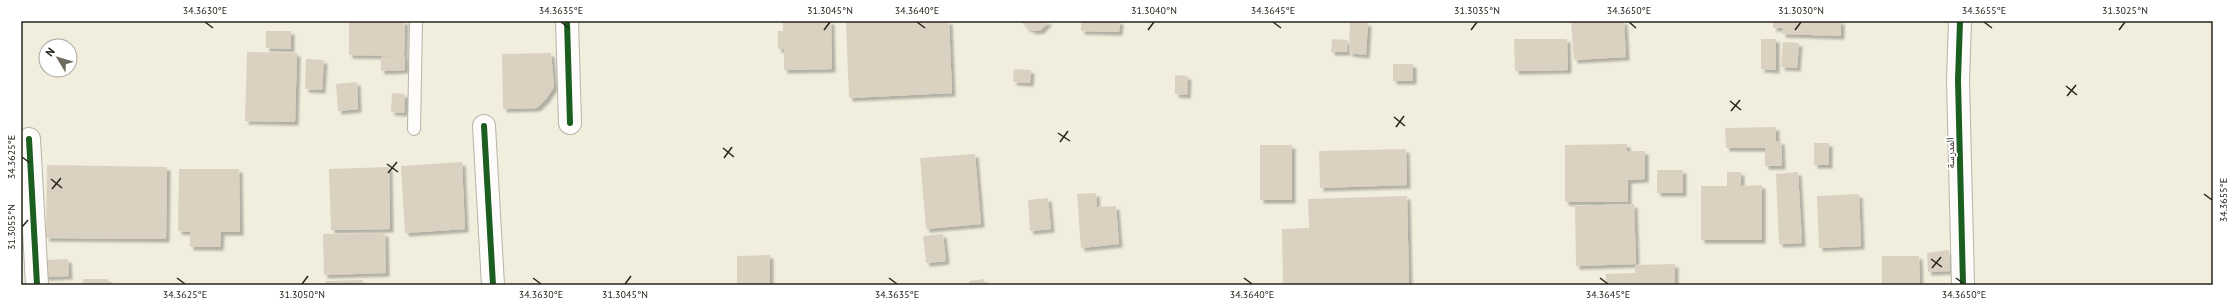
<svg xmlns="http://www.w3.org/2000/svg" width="2234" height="306" viewBox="0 0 2234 306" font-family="'PT Sans','Noto Naskh Arabic',sans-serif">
  <defs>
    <filter id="shadow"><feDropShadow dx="3.5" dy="3.5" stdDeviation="1" flood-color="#0004"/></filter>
  </defs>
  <rect width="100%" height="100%" fill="#f1eede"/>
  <g fill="#dad1c1" filter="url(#shadow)">
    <path d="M349,21H405L404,56L349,55Z"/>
    <path d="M783,21H831L832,69L784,70V49H778V31H783Z"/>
    <path d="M846,21H949L952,93L849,98Z"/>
    <path d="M1021,21H1049L1041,30L1034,31L1027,28Z"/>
    <path d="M1081,21H1120L1119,32L1081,31Z"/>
    <path d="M1571,21H1624L1626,57L1574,60Z"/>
    <path d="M1773,21H1841V36L1782,34L1783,28H1773Z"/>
    <path d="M1350,22L1368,23L1366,55L1349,53Z"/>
    <path d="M266,31H291V49L266,48Z"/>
    <path d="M1332,39L1348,40L1347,52H1331Z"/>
    <path d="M1514,39H1567L1568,70L1515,71Z"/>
    <path d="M1761,39H1776V70L1761,69Z"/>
    <path d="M1783,42L1799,43L1797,68L1781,67Z"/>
    <path d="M247,52L297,53L295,122L245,121Z"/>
    <path d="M551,53L554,87L546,99L537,108L503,109L502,54Z"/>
    <path d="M405,56V70L381,71V57Z"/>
    <path d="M306,59L324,60L322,90L305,89Z"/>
    <rect x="1393" y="64" width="20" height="17"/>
    <path d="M1014,69L1031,70L1030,83L1013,82Z"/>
    <path d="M1175,75L1188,76L1187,95L1175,94Z"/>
    <path d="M357,82L358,109L338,111L336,84Z"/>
    <path d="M392,93L405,94L404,113L391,112Z"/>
    <path d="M1776,127V141H1781L1782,166H1765V148H1726L1725,128Z"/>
    <rect x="1814" y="143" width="15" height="22"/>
    <path d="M1627,144V151H1645V179L1628,180V202H1565V145Z"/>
    <rect x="1260" y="145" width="32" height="55"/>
    <path d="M1406,149L1407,185L1320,188L1319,151Z"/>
    <path d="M975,154L981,224L926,229L920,158Z"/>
    <path d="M462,162L465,229L405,233L401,166Z"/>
    <path d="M47,165L167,167L166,239L46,238Z"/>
    <path d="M389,167L390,229L331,230L329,169Z"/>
    <path d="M179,169H239L240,232H221L220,247H190V232L178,231Z"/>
    <rect x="1657" y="170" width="26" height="23"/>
    <path d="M1727,172H1741V186L1762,185V240H1701V186H1727Z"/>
    <path d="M1798,172L1802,243L1779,244L1776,174Z"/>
    <path d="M1096,193L1097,207L1116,206L1119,244L1081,248L1077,194Z"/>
    <path d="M1859,194L1861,246L1819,248L1817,196Z"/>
    <path d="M1407,196L1409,285H1283L1282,229L1309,228L1308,199Z"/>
    <path d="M1048,198L1051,229L1030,231L1028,200Z"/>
    <path d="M1634,204L1636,264L1576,266L1575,206Z"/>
    <path d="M385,233L386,273L324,275L323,234Z"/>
    <path d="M943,234L946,261L926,263L923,236Z"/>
    <path d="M1949,250L1950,271L1928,272L1927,253Z"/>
    <path d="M770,255V285H737V256Z"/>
    <path d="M1882,256H1919L1920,285H1882Z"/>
    <path d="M68,259L69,276L44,277V260Z"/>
    <path d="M1675,264V285H1606V274L1635,273V265Z"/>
    <rect x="83" y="279" width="25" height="6"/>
    <path d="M984,279V285H970L969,281Z"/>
    <path d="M362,280L363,285H326V281Z"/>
  </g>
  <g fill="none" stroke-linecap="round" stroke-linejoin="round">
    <defs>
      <path id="lane" d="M414,129L416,21"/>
      <g id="street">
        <path d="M567,21L570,123"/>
        <path d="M484,126L493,285"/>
        <path d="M29,139L37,285"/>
      </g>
      <path id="secondary" d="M1960,21L1958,80L1963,285"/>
    </defs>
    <use href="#lane" stroke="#b7b4a8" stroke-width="14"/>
    <use href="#street" stroke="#b7b4a8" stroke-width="24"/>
    <use href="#secondary" stroke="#b7b4a8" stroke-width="24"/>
    <use href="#lane" stroke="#fdfcfa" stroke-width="12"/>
    <use href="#street" stroke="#fdfcfa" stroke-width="22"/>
    <use href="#secondary" stroke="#fdfcfa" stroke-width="22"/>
    <defs>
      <g id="cycleway">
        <path d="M567,21L570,123"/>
        <path d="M1960,21L1958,80L1963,285"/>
        <path d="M484,126L493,285"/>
        <path d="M29,139L37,285"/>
      </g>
    </defs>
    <use href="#cycleway" stroke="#fff" stroke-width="8"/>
    <use href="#cycleway" stroke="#1b5e20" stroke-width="6"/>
  </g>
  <path fill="none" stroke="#27241a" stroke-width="1.5" d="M205,22L213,28M561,22L569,28M917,22L925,28M1273,22L1281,28M1629,22L1636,28M1984,22L1992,28M824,30L830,22M1148,30L1154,22M1471,30L1477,22M1795,30L1801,22M2119,30L2125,22M2066,86L2077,95M2067,96L2076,85M1730,101L1741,110M1731,111L1740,100M1394,117L1405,126M1396,127L1404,116M1058,133L1070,141M1060,142L1068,131M723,148L734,157M22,157L30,163M724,158L732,147M387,164L398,172M388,173L397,162M51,179L62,188M52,189L61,178M2204,194L2212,200M22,227L28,220M1931,259L1942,267M1932,268L1941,257M177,278L185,284M533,278L541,284M889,278L897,284M1244,278L1252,284M1600,278L1608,284M1956,278L1964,284M302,284L308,276M625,284L631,276"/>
  <g text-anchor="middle" stroke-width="3.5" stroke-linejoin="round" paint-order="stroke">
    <g font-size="11" fill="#27241a" stroke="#fff">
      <text transform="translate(1950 153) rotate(-91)" y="4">المدرسة</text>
    </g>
  </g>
  <rect width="2234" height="306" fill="none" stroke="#ffffff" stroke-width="44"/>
  <g transform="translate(58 58) rotate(308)"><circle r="19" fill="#ffffff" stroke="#a9a7a3"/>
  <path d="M0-3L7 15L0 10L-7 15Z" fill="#6e6b5f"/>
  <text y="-6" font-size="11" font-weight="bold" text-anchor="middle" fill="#27241a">N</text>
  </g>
  <rect x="22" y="22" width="2190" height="262" fill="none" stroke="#27241a" stroke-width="1.5"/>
  <g font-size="10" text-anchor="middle" fill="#27241a">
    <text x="205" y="14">34.3630°E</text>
    <text x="561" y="14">34.3635°E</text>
    <text x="830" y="14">31.3045°N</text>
    <text x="917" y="14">34.3640°E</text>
    <text x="1154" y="14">31.3040°N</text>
    <text x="1273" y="14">34.3645°E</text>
    <text x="1477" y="14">31.3035°N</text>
    <text x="1629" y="14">34.3650°E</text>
    <text x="1801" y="14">31.3030°N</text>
    <text x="1984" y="14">34.3655°E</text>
    <text x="2125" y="14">31.3025°N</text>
    <text transform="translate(11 157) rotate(-90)" y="4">34.3625°E</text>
    <text transform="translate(2223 200) rotate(-90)" y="4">34.3655°E</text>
    <text transform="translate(11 227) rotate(-90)" y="4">31.3055°N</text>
    <text x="185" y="298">34.3625°E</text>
    <text x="302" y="298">31.3050°N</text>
    <text x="541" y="298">34.3630°E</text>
    <text x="625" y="298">31.3045°N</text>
    <text x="897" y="298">34.3635°E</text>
    <text x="1252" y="298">34.3640°E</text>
    <text x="1608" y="298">34.3645°E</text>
    <text x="1964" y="298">34.3650°E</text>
  </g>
</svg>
